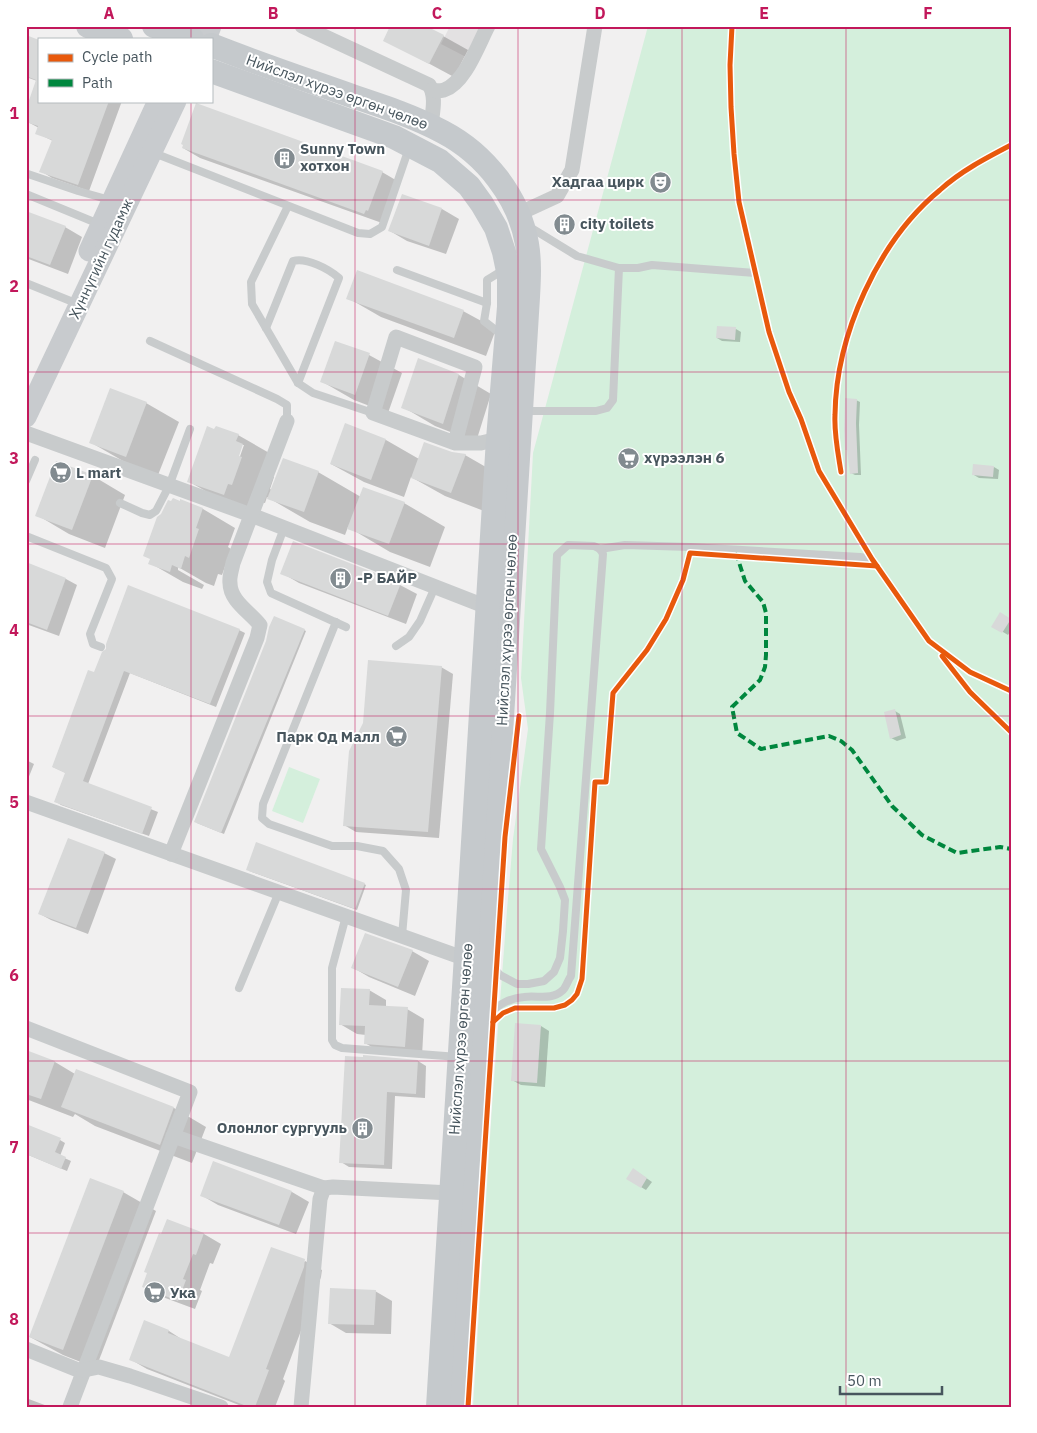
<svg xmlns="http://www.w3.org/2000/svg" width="1037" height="1433" viewBox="0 0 1037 1433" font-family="'IBM Plex Sans',sans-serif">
  <rect width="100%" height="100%" fill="#f1f0f0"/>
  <path fill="#e3e1e2" d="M450,26H485L468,58L441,44Z"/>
  <g fill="#d4efdc">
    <path d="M648,26H1011V1407H473L492,1106L507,910L513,839L528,729L521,678L533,453Z"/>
    <path d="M289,767L320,779L303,823L272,811Z"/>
  </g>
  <g fill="#0003" fill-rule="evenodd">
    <path d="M26,36L39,41V101H122L89,191L52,178L41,171L53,141L37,133L39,128L26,121L37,81L26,77Z"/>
    <path d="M443,36L468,50L454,77L385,40Z"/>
    <path d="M183,148L382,172L399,182L382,223L200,158Z"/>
    <path d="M442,209L459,219L446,254L407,241L390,231Z"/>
    <path d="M26,212L65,227L82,237L68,274L26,258Z"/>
    <path d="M348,298L463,311L496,329L486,356L381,317Z"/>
    <path d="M736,329L741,332L740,342L722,341L717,338Z"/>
    <path d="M336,342L369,355L402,373L388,413L354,400L321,381Z"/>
    <path d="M419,360L459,375L491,394L476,442L435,426L403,407Z"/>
    <path d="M856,400L860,402L859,425L861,475H855L851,473Z"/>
    <path d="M146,403L179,422L158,475L123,461L90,442Z"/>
    <path d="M346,425L386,440L419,459L451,453L465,455L498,474L484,511L445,496L411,477L404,497L364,482L331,464Z"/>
    <path d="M238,435L271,454V475L274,477L270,489L272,490L318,472L361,497L404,503L445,527L430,567L390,552L348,527L345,535L310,522L267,497L265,503L261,502L257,513L221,500L188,481ZM241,445H244L238,462L236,461Z"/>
    <path d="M57,462L93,476L125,495L105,548L69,534L37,515Z"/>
    <path d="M994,467L999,470L998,479L979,478L974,475Z"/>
    <path d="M181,501L203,509L235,528L228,547L231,549L222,575L218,574L214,586L206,583L178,567V570L204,585L202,589L183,582L150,563Z"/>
    <path d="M26,564L66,579L77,585L59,636L26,624Z"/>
    <path d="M282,573L400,585L417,594L406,624L299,583Z"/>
    <path d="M1001,614L1011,620V630L1008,635L993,626Z"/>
    <path d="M239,630L245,633L216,707L130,673L88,784L158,812L149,836L61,805L55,801L66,773L53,767L95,674Z"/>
    <path d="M304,630L306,631L224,834L197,823Z"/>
    <path d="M441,667L453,674L439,838L356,832L344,825Z"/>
    <path d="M895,711L900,714L906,738L897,741L891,738Z"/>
    <path d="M26,760L34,764L26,784Z"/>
    <path d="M104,853L116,859L88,934L51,920L40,914Z"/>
    <path d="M249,871L364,884L366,885L357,910Z"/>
    <path d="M412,951L429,961L415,996L369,977L352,967Z"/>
    <path d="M369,990L386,1000V1008L407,1009L424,1019L422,1056L382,1053L365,1043L366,1035L357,1034L340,1024Z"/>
    <path d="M541,1026L549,1031L545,1087L521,1085L512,1080Z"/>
    <path d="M26,1051L55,1062L75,1074L77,1071L174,1108L206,1127L192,1163L95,1126L75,1114L73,1117L26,1099Z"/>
    <path d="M346,1057L418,1061L426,1066L425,1098L395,1096L392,1169L349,1167L341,1162Z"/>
    <path d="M60,1140L65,1143L60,1156L71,1161L67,1171L26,1154Z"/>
    <path d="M639,1173L652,1182L646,1190L641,1187Z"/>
    <path d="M123,1192L156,1211L96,1368L63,1355L30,1337Z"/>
    <path d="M292,1192L309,1202L296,1234L218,1205L201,1195Z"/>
    <path d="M168,1221L204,1234L221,1244L213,1264L210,1263L200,1290L202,1291L195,1309L160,1296L143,1286Z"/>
    <path d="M305,1261L322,1270L321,1277L283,1379L285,1381L275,1407H244L147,1369L130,1359L145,1322L169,1331L186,1342L230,1359Z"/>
    <path d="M375,1291L392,1301L391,1334L346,1333L329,1323Z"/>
    <path d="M26,1398L50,1407H26Z"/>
    <path d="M369,1405L385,1406L387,1407H369Z"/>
  </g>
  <g fill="#d8d9d9">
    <path d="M390,26H426L444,35L429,64L383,41Z"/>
    <path d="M26,35L39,40V101H109L78,185L39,172L52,140L35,134L38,126L26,122V109L36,80L26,76Z"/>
    <path d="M196,103L383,171L368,211L366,210L364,214L182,148L183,145L181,144Z"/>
    <path d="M402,194L442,208L429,246L388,231Z"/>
    <path d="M26,211L66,226L50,265L26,256Z"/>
    <path d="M357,270L464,310L454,338L346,299Z"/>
    <path d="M717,326L736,327L735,340L716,338Z"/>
    <path d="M335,341L370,353L355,395L320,382Z"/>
    <path d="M418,358L459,374L443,424L401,408Z"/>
    <path d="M110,388L147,402L126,457L89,443Z"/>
    <path d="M845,398L857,399L856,423L858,473L850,474L847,450H845L844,429Z"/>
    <path d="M345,423L386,439L371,480L330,464Z"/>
    <path d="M207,426L214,429L216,426L239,434L236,441L243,444L239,456L242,457L232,485L228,484L224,495L187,482Z"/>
    <path d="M424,442L452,452L466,454L451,493L411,478Z"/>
    <path d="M283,458L319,471L304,512L267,499Z"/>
    <path d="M56,461L93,475L72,530L35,516Z"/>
    <path d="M973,464L994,466L993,477L972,475Z"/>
    <path d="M363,487L405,502L389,544L347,529Z"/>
    <path d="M173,498L180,501V499L203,508L196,528L199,529L189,558L185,556L181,569L172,565L170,572L148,564L150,559L143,556L157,517L161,514L168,500L171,501Z"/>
    <path d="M293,541L401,583L388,616L280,574Z"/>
    <path d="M26,562L66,578L47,630L26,622Z"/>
    <path d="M128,585L240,629L210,704L124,671L83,781L152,807L142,834L54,802L65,773L52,767L88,670L94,672L102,652L106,649V644Z"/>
    <path d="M1000,612L1011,619L1002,633L991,627Z"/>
    <path d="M274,616L305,629L221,833L194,822L266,641L269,627Z"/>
    <path d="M368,660L442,666L428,832L343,826L349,751L363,723Z"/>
    <path d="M895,709L901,735L890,739L884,712Z"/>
    <path d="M68,838L105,852L76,928L38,914Z"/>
    <path d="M256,842L365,883L355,909L246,870Z"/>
    <path d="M365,933L413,950L398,987L351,968Z"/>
    <path d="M341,988L370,989L369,1005L408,1007L405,1047L364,1044L365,1026L339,1025Z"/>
    <path d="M515,1023L541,1025L537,1083L511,1081Z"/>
    <path d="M26,1050L55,1061L41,1099L26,1094Z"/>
    <path d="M363,1055L418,1060L416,1094L387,1092L384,1165L339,1163L345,1056L363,1057Z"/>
    <path d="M76,1069L174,1107L160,1145L61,1107Z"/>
    <path d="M26,1124L61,1138L55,1152L66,1157L61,1169L26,1154Z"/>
    <path d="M213,1161L292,1191L279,1225L200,1196Z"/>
    <path d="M633,1168L647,1178L641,1188L626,1179Z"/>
    <path d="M90,1178L124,1191L63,1350L29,1337Z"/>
    <path d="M167,1219L204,1233L196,1255L193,1254L183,1279L186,1280L178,1301L142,1287L147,1273L144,1272L159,1233L161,1234Z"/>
    <path d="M271,1247L305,1259L304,1267L266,1369L269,1370L255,1407H249L129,1360L144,1320L169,1330L168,1333L229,1357Z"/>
    <path d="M330,1288L376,1290L374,1325L328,1324Z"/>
  </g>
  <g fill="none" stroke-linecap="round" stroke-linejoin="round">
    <g stroke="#c8cbcc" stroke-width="8">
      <path d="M154,153L358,233L370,234L382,227L409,148"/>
      <path d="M28,174L78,191L110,200"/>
      <path d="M26,194L99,224"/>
      <path d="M288,206L251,282L252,304L298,383L313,393L373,413"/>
      <path d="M528,226L577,256L619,268H638L652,265L755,273"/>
      <path d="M397,270L487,303"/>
      <path d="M26,283L78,304"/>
      <path d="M266,328L293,261C306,257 329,269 339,278L298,383"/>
      <path d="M502,335L484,321L487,303V280L505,269"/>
      <path d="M150,341L277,399L287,405V421"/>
      <path d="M523,411H596L607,408L613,400L619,268"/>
      <path d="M26,481L35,460"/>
      <path d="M120,503L142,513L150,515L156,511L169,486L190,429"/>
      <path d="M284,528L272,560L267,582L271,593L346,627"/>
      <path d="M26,536L106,568L112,579L90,634L93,644L101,647"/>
      <path d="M600,549L625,545L690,547L860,557L872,559"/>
      <path d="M336,622L263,804L262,818L269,824L332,846H357L383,851L399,869L406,890L402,936"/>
      <path d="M396,646L409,637L420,621L435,587"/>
      <path d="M346,916L332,968V1040L335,1045L342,1048L458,1057"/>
      <path d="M239,988L279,892"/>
      <path d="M490,1015C497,1004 511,998 524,997C538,995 551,1001 563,990C566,987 568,980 571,976L603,554L600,549L594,546L568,545L557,555L550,713L541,849L560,887L565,900L563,931L560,958L554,972L544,981L528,984H517L500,975L491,965"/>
    </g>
    <g stroke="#c8cbcc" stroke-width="15">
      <path d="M302,26L429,85C437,96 432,114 431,126"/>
      <path d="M432,90C436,91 440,91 444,90C465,83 478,45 488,26"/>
      <path d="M518,214L557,196L572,170L595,26"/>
      <path d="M26,433L251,515L487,607"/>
      <path d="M455,443L475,367L396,337L373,413L455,443H481L498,439"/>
      <path d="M26,802L466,959"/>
      <path d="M171,854L257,638L260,625C250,612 230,601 230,583C229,577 232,569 233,563L287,421"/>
      <path d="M26,1028L190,1092L70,1407"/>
      <path d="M173,1136L324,1188"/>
      <path d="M26,1349L83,1372"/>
      <path d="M84,1370L99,1367L130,1376L221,1407"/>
      <path d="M301,1407L320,1199L324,1188L333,1187L451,1193"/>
    </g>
    <g stroke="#c8cbce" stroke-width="21">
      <path d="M206,39L211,26"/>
      <path d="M89,251L158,101"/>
      <path d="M26,417L176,101"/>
    </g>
    <g stroke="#c5c9cc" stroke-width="24">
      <path d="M88,26L121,39"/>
      <path d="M154,26L192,39"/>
      <path d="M211,45C259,64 307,80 355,97C385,107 415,117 443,132C485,154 519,197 527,244C530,262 529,279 528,297L487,960L458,1407"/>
      <path d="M211,71L394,137L440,161L469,186L482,204L496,228L504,252L509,276V307L498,439L438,1407"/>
    </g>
    <path stroke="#00873e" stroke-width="4" stroke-dasharray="8 4" stroke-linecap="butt" d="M735,553L737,556L745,581L763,602L766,613V655L765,667L760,680L732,707L737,733L761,749L829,736L841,741L852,750L892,806L922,835L957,853L1000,847L1011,849"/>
    <defs>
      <g id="cycleway">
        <path d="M732,26L730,65L731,107L734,154L739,202L769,332L789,392L801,419L819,471L872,559L929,641L970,672L1011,691"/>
        <path d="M841,472C838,453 834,434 835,415C836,335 878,241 940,190C961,171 986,158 1011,145"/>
        <path d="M942,656L970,692L1011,732"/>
        <path d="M493,1022L503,1013L515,1008H554L565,1005L572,1000L577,994L582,979L595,782H606L613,693L647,650L666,619L683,580L690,553L877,566"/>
        <path d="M468,1407L505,837L519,716"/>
      </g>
    </defs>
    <use href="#cycleway" stroke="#fff" stroke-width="8"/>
    <use href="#cycleway" stroke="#e8590c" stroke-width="5"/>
  </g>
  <path fill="none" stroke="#c2185b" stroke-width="1" stroke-opacity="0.55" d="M191,26V39M355,26V1407M518,26V1407M682,26V1407M846,26V1407M191,101V1407M26,200H1011M26,372H1011M26,544H1011M26,716H1011M26,889H1011M26,1061H1011M26,1233H1011"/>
  <defs>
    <symbol id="building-disc" viewBox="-11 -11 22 22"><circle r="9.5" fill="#828b90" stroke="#fff"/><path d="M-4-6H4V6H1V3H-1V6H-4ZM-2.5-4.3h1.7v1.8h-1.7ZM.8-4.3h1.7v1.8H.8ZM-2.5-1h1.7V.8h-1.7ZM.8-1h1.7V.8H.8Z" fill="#fff"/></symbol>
    <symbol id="theatre-disc" viewBox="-11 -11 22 22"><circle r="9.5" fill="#828b90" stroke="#fff"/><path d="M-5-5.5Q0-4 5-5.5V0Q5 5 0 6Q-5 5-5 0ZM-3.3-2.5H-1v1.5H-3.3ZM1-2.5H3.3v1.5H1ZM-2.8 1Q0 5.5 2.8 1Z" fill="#fff"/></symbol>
    <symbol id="supermarket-disc" viewBox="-11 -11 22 22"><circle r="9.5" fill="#828b90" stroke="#fff"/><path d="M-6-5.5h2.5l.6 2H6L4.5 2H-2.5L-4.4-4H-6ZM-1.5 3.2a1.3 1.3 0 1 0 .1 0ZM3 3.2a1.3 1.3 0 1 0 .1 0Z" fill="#fff"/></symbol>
  </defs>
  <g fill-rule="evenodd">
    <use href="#building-disc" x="272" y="146" width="25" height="25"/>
    <use href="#theatre-disc" x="648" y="170" width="25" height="25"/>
    <use href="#building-disc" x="552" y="212" width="25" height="25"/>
    <use href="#supermarket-disc" x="616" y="446" width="25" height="25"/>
    <use href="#supermarket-disc" x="48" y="460" width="25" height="25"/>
    <use href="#building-disc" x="328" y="566" width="25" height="25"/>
    <use href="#supermarket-disc" x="384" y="724" width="25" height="25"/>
    <use href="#building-disc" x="350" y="1116" width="25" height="25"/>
    <use href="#supermarket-disc" x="142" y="1280" width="25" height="25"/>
  </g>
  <g text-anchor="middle" stroke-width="4" stroke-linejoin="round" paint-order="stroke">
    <g font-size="15" fill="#47555d" stroke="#fff">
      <text transform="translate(337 92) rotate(20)" y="5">Нийслэл хүрээ өргөн чөлөө</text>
      <text transform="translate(101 259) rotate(-65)" y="5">Хүннүгийн гудамж</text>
      <text transform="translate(507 630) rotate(-87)" y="5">Нийслэл хүрээ өргөн чөлөө</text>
      <text transform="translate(461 1039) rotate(-86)" y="5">Нийслэл хүрээ өргөн чөлөө</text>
    </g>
    <g font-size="15" font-weight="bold" fill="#47555d" stroke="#fff" text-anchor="start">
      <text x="300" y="154">Sunny Town<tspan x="300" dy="17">хотхон</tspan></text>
      <text x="644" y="187" text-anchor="end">Хадгаа цирк</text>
      <text x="580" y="229">city toilets</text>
      <text x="644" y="463">хүрээлэн 6</text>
      <text x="76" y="478">L mart</text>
      <text x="357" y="583">-Р БАЙР</text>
      <text x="380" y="742" text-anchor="end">Парк Од Малл</text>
      <text x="347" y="1133" text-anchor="end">Олонлог сургууль</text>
      <text x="170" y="1298">Ука</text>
    </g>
  </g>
  <rect width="1037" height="1433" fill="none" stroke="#ffffff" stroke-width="55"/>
  <rect x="38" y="38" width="175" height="65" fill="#ffffff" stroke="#b5bbbe"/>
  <rect x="48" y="54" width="25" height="8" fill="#e8590c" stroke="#b5bbbe"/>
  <text x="82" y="62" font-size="15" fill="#47555d">Cycle path</text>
  <rect x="48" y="79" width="25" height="8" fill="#00873e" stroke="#b5bbbe"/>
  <text x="82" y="88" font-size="15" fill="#47555d">Path</text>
  <path d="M840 1386v8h102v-8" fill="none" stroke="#47555d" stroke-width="2.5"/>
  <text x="847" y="1386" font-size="15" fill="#47555d" stroke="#ffffff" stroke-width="4" paint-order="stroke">50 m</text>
  <rect x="28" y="28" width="982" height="1378" fill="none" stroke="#c2185b" stroke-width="2"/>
  <g font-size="16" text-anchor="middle" font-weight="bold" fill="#c2185b">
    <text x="109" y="19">A</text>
    <text x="273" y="19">B</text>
    <text x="437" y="19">C</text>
    <text x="600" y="19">D</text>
    <text x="764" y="19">E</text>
    <text x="928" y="19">F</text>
    <text x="14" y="119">1</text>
    <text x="14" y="292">2</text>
    <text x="14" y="464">3</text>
    <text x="14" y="636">4</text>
    <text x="14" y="808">5</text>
    <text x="14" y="981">6</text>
    <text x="14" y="1153">7</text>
    <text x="14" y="1325">8</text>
  </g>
</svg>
